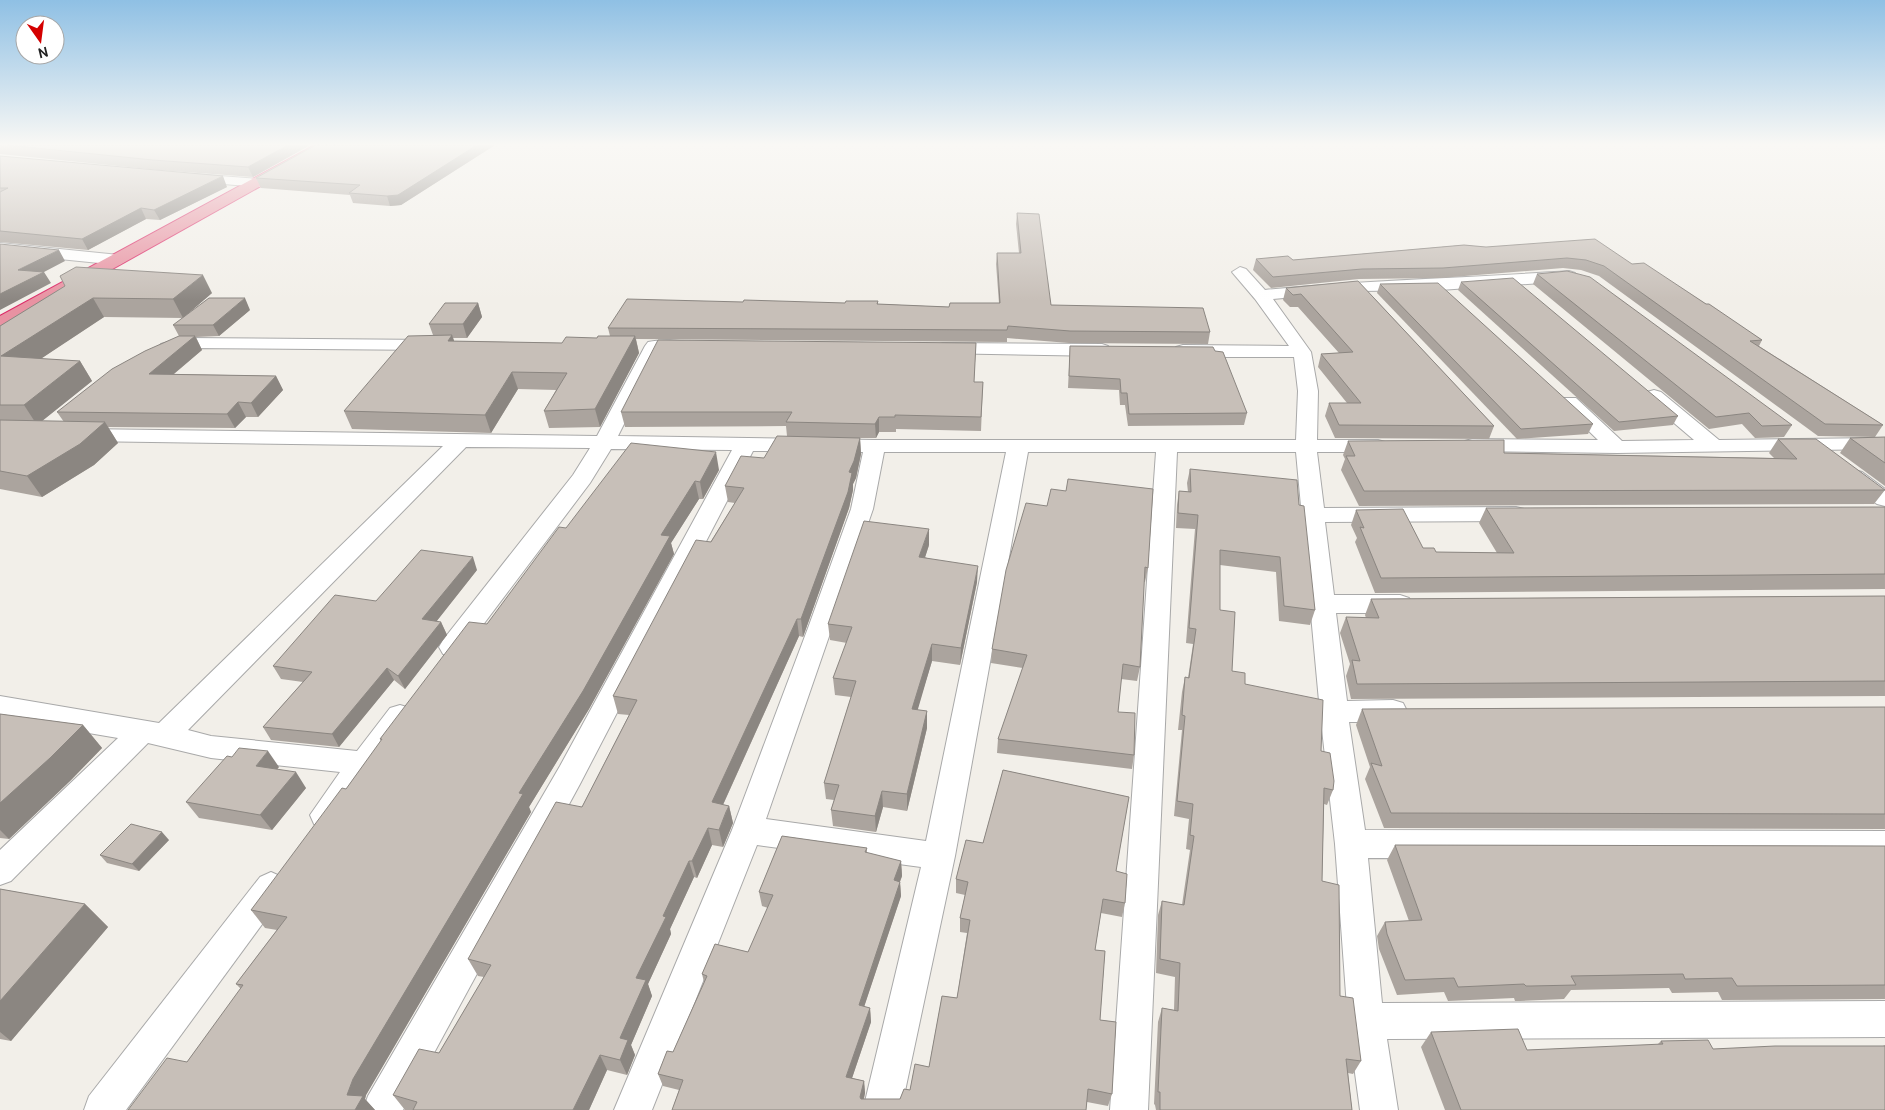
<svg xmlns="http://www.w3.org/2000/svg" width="1885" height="1110" viewBox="0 0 1885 1110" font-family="Cabin,sans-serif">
  <rect width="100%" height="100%" fill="#f2efe9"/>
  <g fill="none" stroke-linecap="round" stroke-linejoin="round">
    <defs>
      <g id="street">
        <path d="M193,174L259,179L266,183L259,187L188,181L186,178L188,175Z"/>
        <path d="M0,243L119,255L127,260L119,265L0,253Z"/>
        <path d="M1240,267L1246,269L1265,290C1366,280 1468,278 1569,271L1575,273L1577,276L1575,279L1569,281L1440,290L1359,291L1273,299L1311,352L1318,391L1317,440H1378L1385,442L1388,446L1385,450L1378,452H1317L1324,508L1516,507L1524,509L1527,514L1524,519L1516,521L1325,522L1334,595H1400L1409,598L1413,604L1409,610L1400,613H1336L1347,701L1393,700L1403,703L1407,711L1403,719L1393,722H1349L1365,830L1885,831V859L1368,858L1382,1003L1885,1001V1037L1387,1039L1398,1110H1360L1348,1021L1335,844L1320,712L1296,452H1177L1148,1110H1110L1156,452H1028L955,856L901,1110H863L921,867L757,845L652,1110H614L732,830L808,628L851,509L863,452L753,451L580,784L403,1110H363L368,1096L560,766L732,450L611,449L590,483L461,654L452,656L443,654L439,647L443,640L573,475L590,448L466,447L188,730L211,736L357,751L390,708L400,705L410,708L414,716L410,724L336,824L325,828L314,824L310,815L340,772L211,758L148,743L11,881L0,885V850L118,738L0,718V696L159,723L443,446L82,441L75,439L72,435L75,431L82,429L597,436L645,346L648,342C661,339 680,340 693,343L696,347L693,351L660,352L618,436L875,440H1296L1298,391L1294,357H1183L1176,355L1174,351L1176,347L1183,345L1289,346L1255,299L1232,272ZM884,452H1006L926,841L766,819L873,509Z"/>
        <path d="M184,338L433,340L439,341L442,345L439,349L433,350L185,348L167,353L161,352L158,348L161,344Z"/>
        <path d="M943,343L1102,344L1108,346L1111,350L1108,354L1102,356L937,353L934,349L937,345Z"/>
        <path d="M1654,390L1661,392L1719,440L1878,438L1885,439V449L1617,453L1472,451L1465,449L1462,445L1465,441L1472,439L1598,440L1559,402L1562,398H1576L1622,441L1694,440L1647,400L1644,396L1647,392Z"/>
        <path d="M1854,470L1862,472L1885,489V506L1877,504L1846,482L1843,477L1846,472Z"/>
        <path d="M271,872L282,877L287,887L282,897L126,1110H84L89,1096L260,877Z"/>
      </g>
      <path id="highway" d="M315,145H334L7,328L0,330V316Z"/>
    </defs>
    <use href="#street" stroke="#a9a9a9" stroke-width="2"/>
    <use href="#highway" stroke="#dc2a67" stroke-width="2"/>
    <use href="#street" fill="#fff" fill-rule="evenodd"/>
    <use href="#highway" fill="#e892a2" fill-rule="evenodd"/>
  </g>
  <g fill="#aba49e">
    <path d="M0,145H310L253,177L158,170L0,154Z"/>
    <path d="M316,145H495L401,205L390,206L353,203L350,195L261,188L256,178Z"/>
    <path d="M0,156L227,187L160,220L146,219L88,250L0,242Z"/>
    <path d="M1017,213L1051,305L1210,332L1208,344L1069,343L1007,338V342L636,339L639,353L600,427L549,428L544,411L556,390L518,389L491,433L352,429L344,411L433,335L429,324L478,303L482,317L467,338H453L454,341L562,343L610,336L608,328L743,302L845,303L878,301V304L949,307L999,303L996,264L997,253H1019L1016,224Z"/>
    <path d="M1464,245L1632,264L1706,304L1762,340L1759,346L1883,425L1875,437L1818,436L1599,276L1581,270L1563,268L1440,278L1359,279L1271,288L1253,270L1256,259L1293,260Z"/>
    <path d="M1537,274L1792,425L1784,437L1755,438L1742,424L1709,429L1533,284Z"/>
    <path d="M1358,281L1494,426L1489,439L1335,438L1325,416L1329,403H1347L1318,367L1321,354L1339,353L1298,307H1290L1283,300L1286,288Z"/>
    <path d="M1461,282L1678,416L1673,425L1614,431L1458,290Z"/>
    <path d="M1380,284L1593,424L1588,434L1517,439L1377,293Z"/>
    <path d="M65,286L212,293L183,318L104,317L40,359L80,361L92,381L42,421L64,422L57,412L179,336L173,325L250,310L219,336L196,337L202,350L174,374L276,376L283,390L258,417H246L235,428L108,427L118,443L94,465L42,497L0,489V326Z"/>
    <path d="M976,343L974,382H983L981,431L896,429V432H879L876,438H860L861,454L856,478L853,484V490L849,508L803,637L799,636L723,805L729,806L733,823L723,847L712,845L697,878L694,877L670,929L671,934L648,984L652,996L631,1045L635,1055L627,1075L607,1070L589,1110H405L393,1095L439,1053L484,977L478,976L468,959L582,807L629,715L618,714L613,696L735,503L728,502L725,486L764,458L787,436L786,426L625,427L621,412Z"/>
    <path d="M1070,346L1215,351L1247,413L1244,425L1128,426L1125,405H1120L1119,390L1068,388Z"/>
    <path d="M1885,437V486L1840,453L1850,438Z"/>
    <path d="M1778,439L1885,490L1874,504L1359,506L1341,470L1345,459L1343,455L1348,441L1504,453L1774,458L1769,453Z"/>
    <path d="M1190,469L1299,505L1315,610L1310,625L1279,621L1276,572L1220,565V610L1232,671L1245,684L1321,751L1333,790L1327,805L1324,804L1322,881L1340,996L1361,1061L1353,1074L1348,1073L1352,1110H1156L1155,1105L1154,1104L1158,1022L1162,1008L1174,1010L1175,977L1156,973L1158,915L1162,901L1182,905L1190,850L1186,849L1189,819L1174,816L1182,730H1178L1182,692L1185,677L1188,678L1193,644L1186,643L1195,529L1176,528L1177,505L1179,491L1188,492L1187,483Z"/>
    <path d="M719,470L703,499H699L671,543L674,554L589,709L529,807L531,812L366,1095L365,1099L375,1110H128L187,1062L241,989L236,984L277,930L265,928L251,910L346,789L381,741L380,739L487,624L566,528Z"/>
    <path d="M1047,506L1148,568L1145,582H1144L1140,667L1137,681L1121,679L1118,712L1134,755L1132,769L997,753L998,739L1023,668L991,663L992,649Z"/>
    <path d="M1885,507V589L1375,593L1355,542L1357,538L1351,525L1356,510L1423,548L1436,552L1497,553L1479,523L1486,508Z"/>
    <path d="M929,545L925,557L977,582L960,665L932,661L917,710L927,711V728L907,811L883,807L876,832L833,826L831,810L834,800L826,799L824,783L851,697L835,695L833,678L847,643L830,640L828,624Z"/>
    <path d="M477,570L436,622H441L447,635L405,689L394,680L339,747L271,740L263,727L303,682L281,679L273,666L376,601Z"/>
    <path d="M1885,596V696L1351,699L1346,676L1350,664L1340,633L1346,617L1366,618L1365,615L1371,599Z"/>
    <path d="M1885,707V829L1384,828L1365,779L1370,767L1356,725L1362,709Z"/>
    <path d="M0,714L83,725L102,748L70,781L9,839L0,838Z"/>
    <path d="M279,767L277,769L306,788L272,830L199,818L186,802Z"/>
    <path d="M1003,770L1129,797L1116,871L1127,874L1125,903L1122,917L1101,913L1095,950L1105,951L1100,1020L1116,1022L1112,1094L1108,1106L1087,1102L1086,1110H672L679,1090L663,1086L658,1074L667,1051L673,1052L704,982L702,974L715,944L748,952L768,908L762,906L759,892L782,836L867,848V853L901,861L902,876L900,882L901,896L864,1007L870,1008L871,1022L852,1078L864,1081L865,1093L864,1099H900L904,1089L910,1090L915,1064L929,1067L942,996L957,998L967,933L960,932V918L965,895L956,893V879L966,840L983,843Z"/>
    <path d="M169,840L139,871L107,863L100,855Z"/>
    <path d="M1395,845L1885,846V999L1722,1000L1718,992L1672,993L1669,988L1571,990L1564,999L1520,1001H1515L1514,998L1448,1001L1444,992L1397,995L1379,949L1377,936L1385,922L1409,921L1387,860Z"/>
    <path d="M0,889L85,904L108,927L11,1041L0,1039Z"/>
    <path d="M1431,1032L1527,1050L1657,1045L1661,1041L1713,1049L1883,1046L1885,1045V1110H1445L1421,1047Z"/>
  </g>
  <g fill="#8b8681">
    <path d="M288,145H310L253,177L248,167Z"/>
    <path d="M477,145H495L401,205L390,206L387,196Z"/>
    <path d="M223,176L227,187L160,220L154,210Z"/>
    <path d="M141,208L146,219L88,250L82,239Z"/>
    <path d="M59,250L65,261L44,272L51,283L0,310V294L18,270Z"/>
    <path d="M203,275L212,293L183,318L173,299Z"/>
    <path d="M93,298L104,317L15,376L1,356Z"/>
    <path d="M245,298L250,310L219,336L213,325Z"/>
    <path d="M478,303L482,317L467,338L463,324Z"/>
    <path d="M452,335L458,352L448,341Z"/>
    <path d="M195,336L202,350L157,388L149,374Z"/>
    <path d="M635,336L639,353L600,427L595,409Z"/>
    <path d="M80,361L92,381L37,425L24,405Z"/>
    <path d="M512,372L518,389L491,433L485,415Z"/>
    <path d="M276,376L283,390L258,417L251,403Z"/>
    <path d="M238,402L246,417L235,428L227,414Z"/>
    <path d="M879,417V432L876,438L875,424Z"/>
    <path d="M105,422L118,443L94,465L42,497L27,476Z"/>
    <path d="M860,438L861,454L856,478L853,484V490L849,508L803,637L801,619Z"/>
    <path d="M716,452L719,470L703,499L700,482Z"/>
    <path d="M695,481L699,499L671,543L674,554L589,709L529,807L531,812L366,1095L365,1099L375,1110H355L347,1095L353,1079L519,793L661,535Z"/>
    <path d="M929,529V545L920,573L919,557Z"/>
    <path d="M473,557L477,570L428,632L422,619Z"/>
    <path d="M978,566L977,582L960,665L961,648Z"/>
    <path d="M797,619L799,636L716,820L712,802Z"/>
    <path d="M441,622L447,635L405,689L398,676Z"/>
    <path d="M932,644V661L913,726L912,709Z"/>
    <path d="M387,668L394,680L339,747L332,734Z"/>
    <path d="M927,711V728L907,811V794Z"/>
    <path d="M83,725L102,748L70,781L9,839L0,830V803Z"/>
    <path d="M268,751L279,767L267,781L256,766Z"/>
    <path d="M296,772L306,788L272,830L260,815Z"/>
    <path d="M882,791L883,807L876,832L875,816Z"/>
    <path d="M729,806L733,823L723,847L719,830Z"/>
    <path d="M708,828L712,845L697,878L692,861Z"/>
    <path d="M162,832L169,840L139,871L132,864Z"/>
    <path d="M689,861L694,877L670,929L671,934L648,984L652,996L631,1045L635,1055L627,1075L620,1060V1038L636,978L663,916Z"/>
    <path d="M901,861L902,876L895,894L894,880Z"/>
    <path d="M900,882L901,896L860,1019L859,1005Z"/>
    <path d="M85,904L108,927L11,1041L0,1032V1001Z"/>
    <path d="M870,1008L871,1022L848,1090L846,1077Z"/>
    <path d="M600,1055L607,1070L589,1110H573Z"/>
    <path d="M864,1081L865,1093L861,1110L860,1097Z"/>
  </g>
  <g fill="#c7bfb8" stroke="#8b8681">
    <path d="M6,145H288L248,167L153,160Z"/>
    <path d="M316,145H477L398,195L387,196L349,193L360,185L256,178Z"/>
    <path d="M0,156L223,176L154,210L141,208L82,239L0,231V192L8,188H0Z"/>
    <path d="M1017,213L1039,214L1051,305L1203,308L1210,332L1070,331L1008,326L1007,330L608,328L627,299L743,302L744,300L845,303L846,301H878L877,304L949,307L950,303H1000L997,253H1021Z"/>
    <path d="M1595,239L1632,264L1644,263L1706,304H1709L1762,340L1750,341L1883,425L1825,424L1604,266L1586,260L1567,258L1443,268L1362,269L1273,277L1256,259L1288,256L1293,260L1464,245L1486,247Z"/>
    <path d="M0,244L59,250L18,270L44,272L0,294Z"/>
    <path d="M76,267L203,275L173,299L93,298L1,356L80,361L24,405H0V326L65,286L60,276Z"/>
    <path d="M1567,271L1590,277L1792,425L1762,426L1749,413L1716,417L1537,274Z"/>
    <path d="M1513,278L1678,416L1619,422L1461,282Z"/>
    <path d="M1358,281L1494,426L1339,425L1329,403H1361L1321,354L1353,352L1301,294L1293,295L1286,288Z"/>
    <path d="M1438,283L1593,424L1521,429L1380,284Z"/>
    <path d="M209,298H245L213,325H173Z"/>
    <path d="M445,303H478L463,324H429Z"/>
    <path d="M452,335L448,341L562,343L566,337L597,338L598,336H635L595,409L544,411L567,373L512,372L485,415L344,411L408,336Z"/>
    <path d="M179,336H195L149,374L276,376L251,403L238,402L227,414L57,412L112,369L145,351Z"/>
    <path d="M658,340L976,343L974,382H983L981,417L895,415V417H879L875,424L786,422L792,412H621Z"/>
    <path d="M1070,346L1213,347L1215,351L1223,352L1247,413L1129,414L1127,393H1121L1120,379L1069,376Z"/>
    <path d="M0,420L105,422L80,444L27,476L0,471Z"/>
    <path d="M777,436L860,438L854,461L849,472L852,473L848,492L801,619H797L712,802L729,806L726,812L719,830L708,828L692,861H689L663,916L666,917L636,978L646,980L620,1038L628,1040L620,1060L600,1055L573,1110H413L417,1102L393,1095L419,1049L439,1053L491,965L468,959L556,802L582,807L637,700L613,696L696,540L711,542L744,488L725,486L741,456L764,458Z"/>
    <path d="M1885,437V463L1850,438Z"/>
    <path d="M1778,439H1816L1885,490L1364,491L1346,456H1355L1348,441L1504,440V453L1797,459Z"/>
    <path d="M631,443L716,452L700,482L695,481L661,535L670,536L583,691L519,793L523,794L353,1079L347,1095L363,1096L355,1110H128L167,1058L187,1062L243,985L236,984L287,917L251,910L342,788L346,789L382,739H380L469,622L487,624L559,527L566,528Z"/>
    <path d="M1190,469L1297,480L1299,505L1304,506L1315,610L1284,606L1280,557L1220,550V610L1235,612L1232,671L1245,673V684L1323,700L1321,751L1330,753L1334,781L1333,790L1324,788L1322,881L1339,885L1340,996L1353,998L1361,1061L1346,1059L1352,1110H1160V1092H1158L1162,1008L1178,1011L1180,963L1160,959L1162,901L1184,905L1194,836L1190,835L1193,804L1177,801L1185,716L1182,715L1185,677L1189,678L1196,629L1189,628L1198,515L1178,513L1179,491L1191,492Z"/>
    <path d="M1068,479L1153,489L1148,568L1145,567L1140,667L1123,664L1118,712L1135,713L1134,755L998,739L1027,655L992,649L1006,570L1026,503L1047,506L1051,489L1066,491Z"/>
    <path d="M1885,507V574L1381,578L1360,527L1364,528L1356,510L1403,509L1423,548H1434L1436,552L1514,553L1486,508Z"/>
    <path d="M864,521L929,529L919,557L978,566L961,648L932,644L912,709L927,711L907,794L882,791L875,816L831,810L839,785L824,783L856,681L833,678L852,627L828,624Z"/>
    <path d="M421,550L473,557L422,619L441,622L398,676L387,668L332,734L263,727L312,672L273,666L335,595L376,601Z"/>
    <path d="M1885,596V681L1357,684L1352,660L1360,661L1346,617L1379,618L1371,599Z"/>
    <path d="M1885,707V814L1391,813L1371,763L1382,766L1362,709Z"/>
    <path d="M0,714L83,725L50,758L0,803Z"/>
    <path d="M239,748L268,751L256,766L296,772L260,815L186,802L227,756L232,757Z"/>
    <path d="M1003,770L1129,797L1116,871L1127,874L1125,903L1103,899L1095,950L1105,951L1100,1020L1116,1022L1112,1094L1088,1089L1086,1110H672L683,1080L658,1074L667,1051L673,1052L707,976L702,974L715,944L748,952L773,895L759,892L782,836L867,848L865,852L901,861L894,880L900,882L859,1005L870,1008L846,1077L864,1081L860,1097L861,1099H900L904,1089L910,1090L915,1064L929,1067L942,996L957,998L970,920L960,918L968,882L956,879L966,840L983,843Z"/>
    <path d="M131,824L162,832L132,864L100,855Z"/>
    <path d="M1395,845L1885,846V985L1737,986L1732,978L1685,979L1683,974L1571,976L1576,985L1531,986H1526L1524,984L1458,987L1454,978L1405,980L1387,934L1385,922L1422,920Z"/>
    <path d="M0,889L85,904L0,1001Z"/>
    <path d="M1518,1029L1527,1050L1663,1044L1661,1041L1708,1040L1713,1049L1775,1046H1885V1110H1461L1431,1032Z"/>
  </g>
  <linearGradient id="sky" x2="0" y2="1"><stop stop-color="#8fc0e4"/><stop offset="0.48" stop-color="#f9f8f5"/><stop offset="1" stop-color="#f9f8f5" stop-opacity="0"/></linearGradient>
  <rect width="1885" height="301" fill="url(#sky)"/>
  <g transform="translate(40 40) rotate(166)"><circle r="24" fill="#ffffff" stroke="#a7a7a7"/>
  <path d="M0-4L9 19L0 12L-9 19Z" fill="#d40000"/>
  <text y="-8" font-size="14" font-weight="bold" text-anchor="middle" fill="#222222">N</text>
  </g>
</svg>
